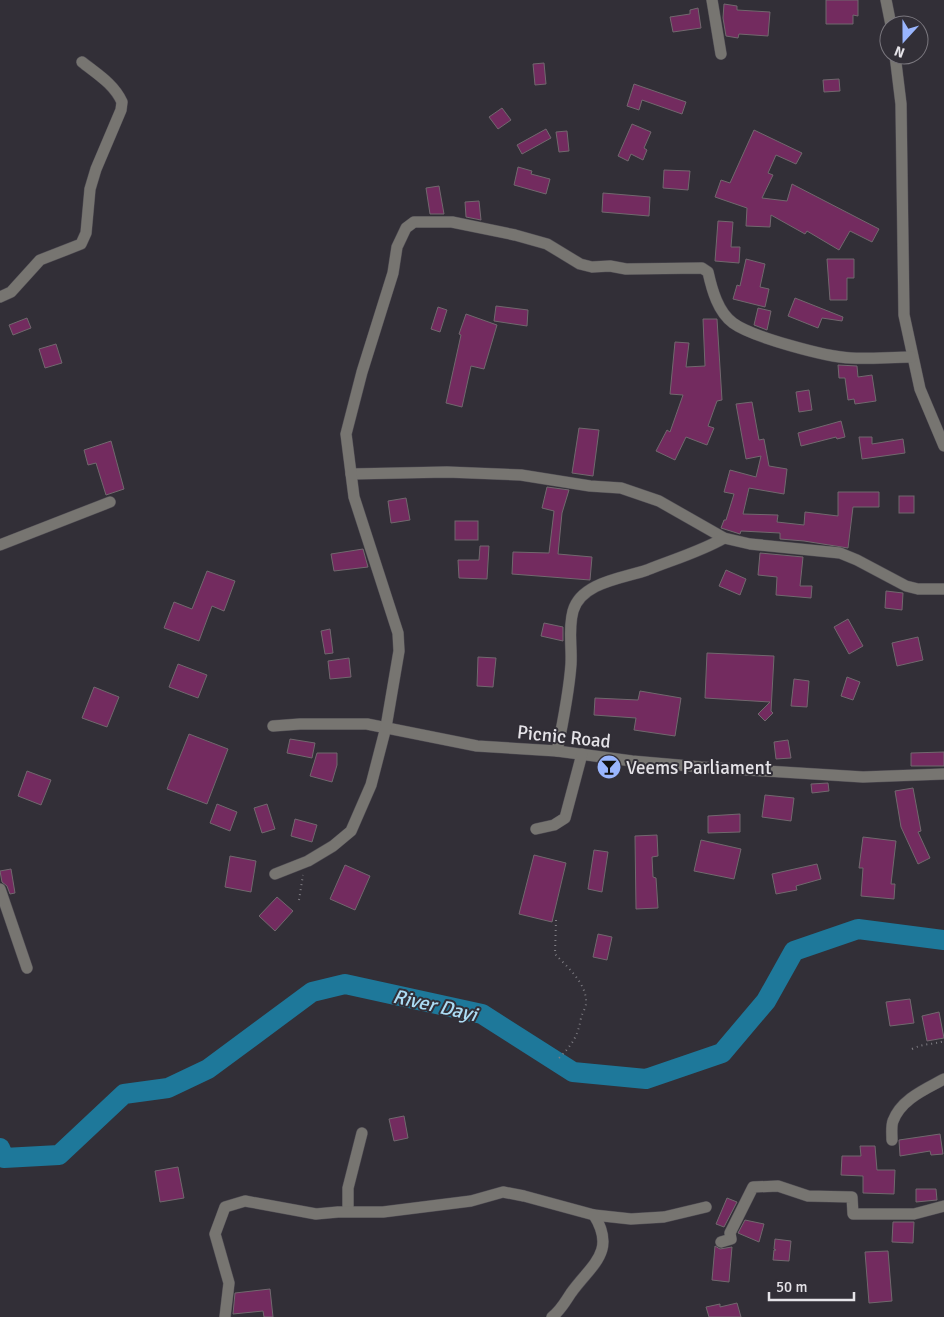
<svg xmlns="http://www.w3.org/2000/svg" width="944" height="1317" viewBox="0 0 944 1317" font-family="Signika,sans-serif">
  <rect width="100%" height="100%" fill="#322f37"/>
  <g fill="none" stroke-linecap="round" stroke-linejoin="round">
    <path stroke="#1e789a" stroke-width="20" d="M0,1148L4,1158L59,1155L124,1094L168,1088L208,1069L312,992L345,984L482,1014L573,1072L646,1079L722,1053L766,1001L794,951L858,929L944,940"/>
  </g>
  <g fill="#732b5f" stroke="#71686e">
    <path d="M826,0H858V16L853,15V24H826Z"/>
    <path d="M724,4L737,6V10L770,12L768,36L739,34L738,38L726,36L723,18Z"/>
    <path d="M698,8L701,28L673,32L670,17L690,14V10Z"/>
    <path d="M544,63L546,84L535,85L533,64Z"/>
    <path d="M839,79L840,91L824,92L823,80Z"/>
    <path d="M634,84L686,102L682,114L642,100L639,110L627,106Z"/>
    <path d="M502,108L511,120L498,129L489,117Z"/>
    <path d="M632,124L651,132L644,148L647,150L643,160L631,154L628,161L618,156Z"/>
    <path d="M546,129L551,138L522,154L517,145Z"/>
    <path d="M754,130L802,153L796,164L776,155L768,173L773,175L762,198L787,201L792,184L879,229L872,242L850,231L839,250L807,231L805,234L771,215L770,227L746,226L747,208L715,197L721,180L730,183Z"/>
    <path d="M567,131L569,151L559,152L556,132Z"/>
    <path d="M518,167L532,171L531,174L550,179L546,194L514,185Z"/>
    <path d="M664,170L690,171L688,190L663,188Z"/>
    <path d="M439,186L444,214H430L426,188Z"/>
    <path d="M603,193L650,197L649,216L602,212Z"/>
    <path d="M479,201L481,220L466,217L465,202Z"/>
    <path d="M718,221L733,222L731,247H740L739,263L715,261Z"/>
    <path d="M746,259L765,264L760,287L769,289L765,307L733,299L737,285L740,286Z"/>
    <path d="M827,259H854V278H847V300H830Z"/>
    <path d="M795,298L843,317L842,321L822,318L818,328L788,316Z"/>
    <path d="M496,306L528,310L527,326L494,321Z"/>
    <path d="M438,307L447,310L440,332L431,329Z"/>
    <path d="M758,308L771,311L767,330L754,325Z"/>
    <path d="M466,314L497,325L484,369L471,366L462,407L446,403L461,335L459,334Z"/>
    <path d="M27,318L31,328L13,335L9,325Z"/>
    <path d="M703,319H717L722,400L717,401L708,426L714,428L707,445L686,437L675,460L656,451L667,430L670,432L683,395L670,394L675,342L689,343L686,367L705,366Z"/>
    <path d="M56,344L62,363L45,368L39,349Z"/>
    <path d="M838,365L857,366L858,377L872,375L876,401L855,404L854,399L848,400L845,378H839Z"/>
    <path d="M809,390L812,410L799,412L796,392Z"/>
    <path d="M752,402L759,440L764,439L769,466L787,469L784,494L749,488L743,514L778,515L777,522L804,525L805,512L838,516V492H879V507H853L848,548L804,541L780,539V533L741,531L740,534L721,528L724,520H726L734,494L724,492L730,470L756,477L761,456L746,459L736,404Z"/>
    <path d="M841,421L845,437L837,439L836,437L801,446L798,433Z"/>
    <path d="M579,428L599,430L593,476L572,473Z"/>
    <path d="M859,437H872V444L903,439L905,453L862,459Z"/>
    <path d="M111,441L124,489L106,495L96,463L88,465L84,450Z"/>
    <path d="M547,487L569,490L562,513L558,554L592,557L590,580L512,574L513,552L549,553L554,511L542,508Z"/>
    <rect x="899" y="496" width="15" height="17"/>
    <path d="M406,498L410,520L391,523L388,501Z"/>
    <rect x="455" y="521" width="23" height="19"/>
    <path d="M480,546H489L487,579L459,578L458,560H479Z"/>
    <path d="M363,549L368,567L334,571L331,554Z"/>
    <path d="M760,553L803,557L800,586H812L811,598L776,595L777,577L758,575Z"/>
    <path d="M726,570L746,579L740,595L719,586Z"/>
    <path d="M207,571L235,581L224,611L212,606L199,641L164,628L174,602L192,609Z"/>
    <path d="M886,591L903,593L902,610L885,608Z"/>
    <path d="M848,619L863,646L849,654L834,627Z"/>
    <path d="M544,623L563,627V641L541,636Z"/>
    <path d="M330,629L333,653L325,654L321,631Z"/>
    <path d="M918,637L923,660L897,666L892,643Z"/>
    <path d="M707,653L774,656L771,711L773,713L765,721L758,714L770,702L705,698Z"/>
    <path d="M478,657L496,658L493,687L477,686Z"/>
    <path d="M349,658L351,677L330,679L328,661Z"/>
    <path d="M178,664L207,675L198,698L169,687Z"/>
    <path d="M847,677L860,682L853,700L841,696Z"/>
    <path d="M794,679L809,681L807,707L791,706Z"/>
    <path d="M94,687L119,697L107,727L82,718Z"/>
    <path d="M640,691L681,698L675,736L634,730L636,718L594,715L595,698L638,700Z"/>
    <path d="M189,734L228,749L207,804L167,789Z"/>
    <path d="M290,739L315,743L312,758L287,753Z"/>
    <path d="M788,740L791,758L776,759L774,742Z"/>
    <path d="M944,752V766H911V753Z"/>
    <path d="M317,753H337V765L332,782L310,776Z"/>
    <path d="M27,771L51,780L41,805L18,796Z"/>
    <path d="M828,783L829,791L812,793L811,784Z"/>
    <path d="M913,788L921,831L918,832L930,858L918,864L901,827L895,791Z"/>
    <path d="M765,795L794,798L791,821L762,817Z"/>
    <path d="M217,804L237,812L230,831L210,823Z"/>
    <path d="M267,804L275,829L262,833L254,808Z"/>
    <path d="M740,814V832L708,833V816Z"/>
    <path d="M295,819L317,825L312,842L291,836Z"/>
    <path d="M657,835L658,856L652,857L653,877L656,878L658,908L636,909L635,836Z"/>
    <path d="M863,837L896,841L891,884H895L894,899L861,896L863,868H859Z"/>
    <path d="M701,840L741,849L734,879L694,871Z"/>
    <path d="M594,850L608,852L602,892L588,889Z"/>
    <path d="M534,855L566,863L552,922L519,914Z"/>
    <path d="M230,856L256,861L251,892L225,887Z"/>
    <path d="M817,864L821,879L796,886L797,890L776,894L772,874Z"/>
    <path d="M345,865L370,876L355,910L330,899Z"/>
    <path d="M11,869L15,893L10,894L7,886L2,882L0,871Z"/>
    <path d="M277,897L293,911L275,931L259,916Z"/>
    <path d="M598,934L612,937L607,960L593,957Z"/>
    <path d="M910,999L914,1023L890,1026L886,1002Z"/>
    <path d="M939,1012L944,1038L927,1041L922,1016Z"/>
    <path d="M404,1116L408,1138L394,1141L389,1119Z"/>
    <path d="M940,1134L943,1154L931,1155L930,1151L900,1156L899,1140Z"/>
    <path d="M860,1146H875L877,1170H895L894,1194L863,1193V1176L841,1175L842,1156H861Z"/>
    <path d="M178,1167L184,1198L160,1202L155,1171Z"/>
    <path d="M916,1189H936L937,1200L916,1202Z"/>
    <path d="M727,1198L737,1202L724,1227L716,1224Z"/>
    <path d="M745,1220L764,1224L759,1242L738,1233Z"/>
    <path d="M893,1222H914L913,1243L892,1242Z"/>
    <path d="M775,1239L791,1241L789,1261L773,1260L774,1250H776L774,1249Z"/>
    <path d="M715,1246L720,1249L732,1247L729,1282L712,1280Z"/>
    <path d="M888,1251L892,1301L869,1303L865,1252Z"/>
    <path d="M270,1289L273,1317H264L263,1311L233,1314L235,1293Z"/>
    <path d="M737,1303L741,1317H709L706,1307L720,1304V1307Z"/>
  </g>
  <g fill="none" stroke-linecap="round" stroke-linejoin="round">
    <defs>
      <g id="minor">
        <path d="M712,0L721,54"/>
        <path d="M886,0L891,25"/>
        <path d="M895,55L901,104L904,315L920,389L944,446"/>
        <path d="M0,297L11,292L40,260L81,244L86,233L90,189L96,169L121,110L122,102C114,84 97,74 82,62"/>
        <path d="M351,474L447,472L521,475L590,486L621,488L659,501L724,538L750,544L840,553L857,560L906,586L918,589H944"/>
        <path d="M0,545L110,502"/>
        <path d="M273,726L300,724H367L477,746L557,751L632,761L701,767L863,777L944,774"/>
        <path d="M557,751C563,722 569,693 571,664C572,646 568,629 573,611C581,582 624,578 647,570C672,560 702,551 724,538"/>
        <path d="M536,829L554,825L565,818L582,754"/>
        <path d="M275,874L308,861L333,846L351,831L371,785L386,727L399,651L398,633L354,497L346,434L362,372L393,273L397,247L406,228L414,222H452L515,235L547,244L580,264L592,267L610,266L626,269L702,268L708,272C712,290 718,312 733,323C752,337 826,357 851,358C871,359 892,357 912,357"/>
        <path d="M0,889L27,968"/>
        <path d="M892,1140C892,1134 891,1126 893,1121C901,1099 926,1089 944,1079"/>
        <path d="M348,1211V1188L362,1133"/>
        <path d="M721,1242L731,1239L730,1233L753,1187L778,1186L808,1196L852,1197L853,1214H914L944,1206"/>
        <path d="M225,1317L229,1283L215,1234L225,1207L245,1201L316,1214L338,1212H383L471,1201L503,1192L524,1196L594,1215L631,1219L664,1217L706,1207"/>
        <path d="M552,1317C561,1310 565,1302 571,1293C591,1265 617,1252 594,1215"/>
      </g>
    </defs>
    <use href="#minor" stroke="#4f4c53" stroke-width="12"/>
    <g stroke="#7f7d83" stroke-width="2" stroke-dasharray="1 4" stroke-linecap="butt">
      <path d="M299,900L303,875"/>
      <path d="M556,920L555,954C567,967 587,983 586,1003C586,1008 582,1013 581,1018C578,1036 572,1045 559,1058"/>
      <path d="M912,1049C924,1043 932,1045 944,1041"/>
    </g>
    <use href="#minor" stroke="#777571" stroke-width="11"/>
  </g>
  <defs>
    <symbol id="bar-disc" viewBox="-11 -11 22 22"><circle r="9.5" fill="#99b5fd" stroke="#322f37"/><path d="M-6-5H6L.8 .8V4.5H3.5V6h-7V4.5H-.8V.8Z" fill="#111"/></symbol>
  </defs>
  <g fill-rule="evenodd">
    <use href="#bar-disc" x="595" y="753" width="28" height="28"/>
  </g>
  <g text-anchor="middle" stroke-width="4" stroke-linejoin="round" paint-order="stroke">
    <g font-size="19" fill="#e5e3e8" stroke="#322f37">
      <text transform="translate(564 736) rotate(6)" y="7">Picnic Road</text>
    </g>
    <g font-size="19" fill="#e5e3e8" stroke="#322f37" text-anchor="start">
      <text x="626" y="774">Veems Parliament</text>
    </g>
    <g font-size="20" font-style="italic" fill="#acdcf4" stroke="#322f37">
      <text transform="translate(435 1005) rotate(13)" y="7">River Dayi</text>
    </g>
  </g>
  <g transform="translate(904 40) rotate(201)"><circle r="24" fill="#322f37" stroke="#7a777e"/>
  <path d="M0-4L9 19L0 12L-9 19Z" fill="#99b5fd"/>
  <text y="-8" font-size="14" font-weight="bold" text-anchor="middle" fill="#e5e3e8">N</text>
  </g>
  <path d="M769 1292v8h85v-8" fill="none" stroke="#e5e3e8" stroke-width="2.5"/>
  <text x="776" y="1292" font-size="15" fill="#e5e3e8" stroke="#322f37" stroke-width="4" paint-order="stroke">50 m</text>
</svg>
